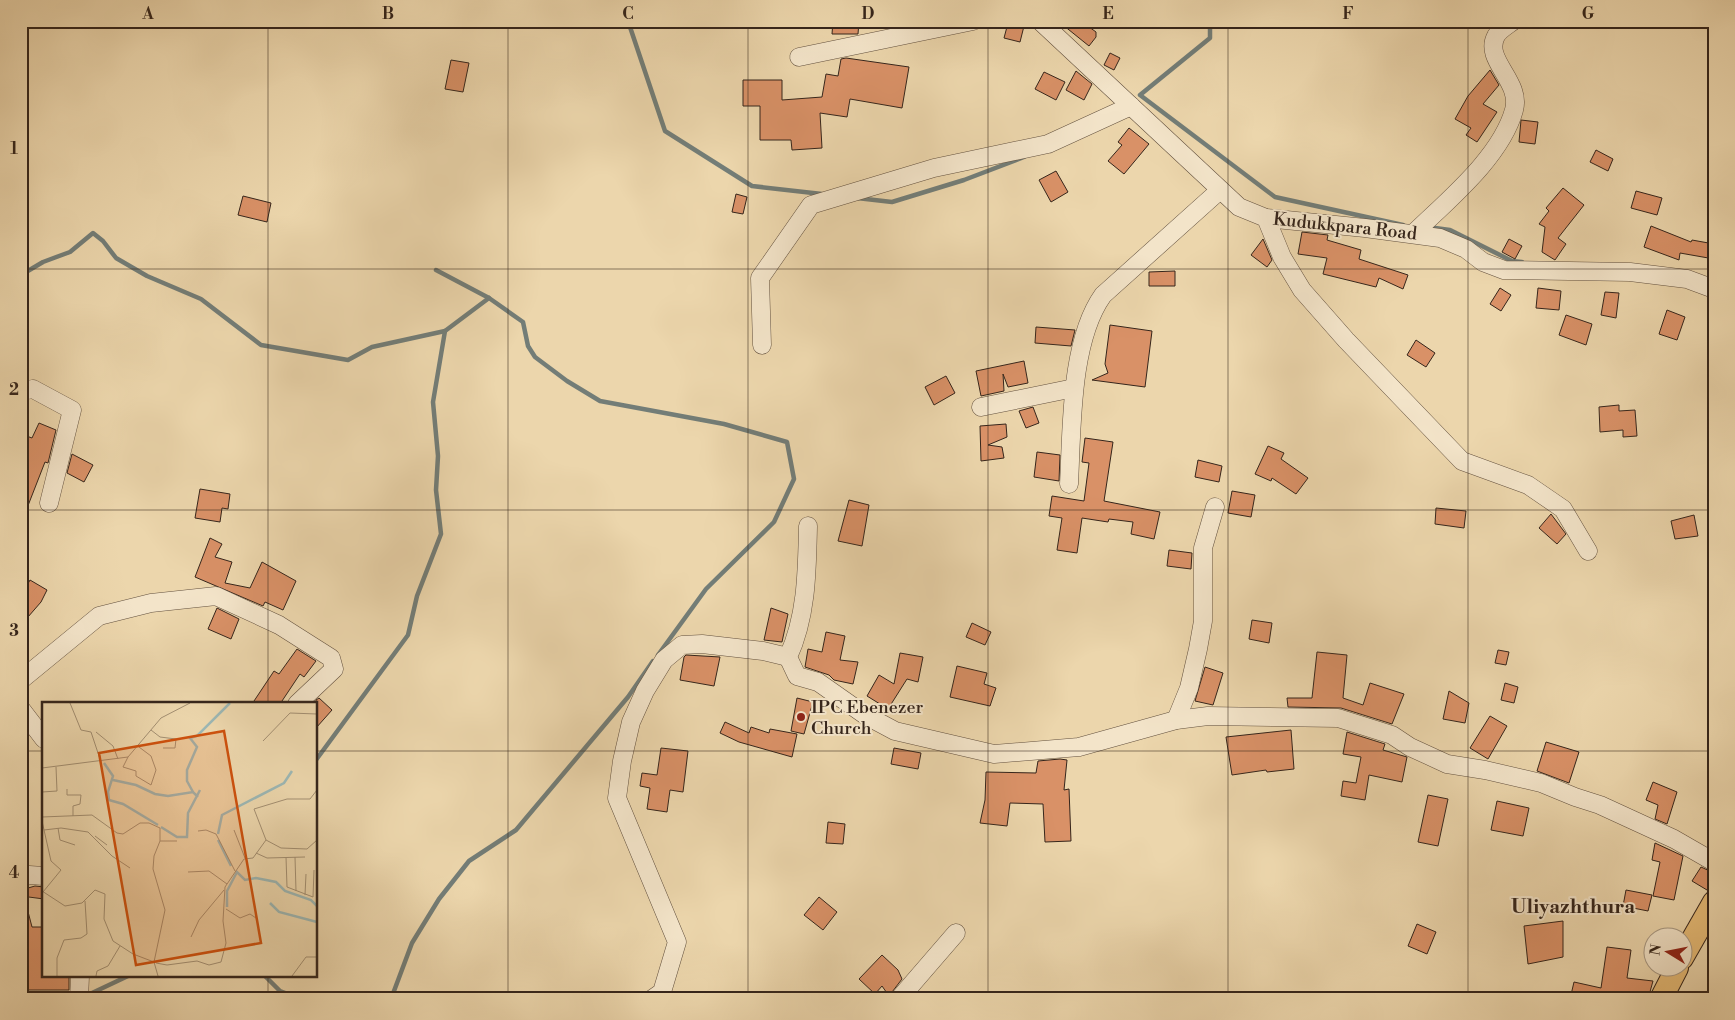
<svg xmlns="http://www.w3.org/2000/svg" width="1735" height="1020" viewBox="0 0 1735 1020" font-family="'Libre Bodoni',serif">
  <rect width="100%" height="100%" fill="#ecd6ac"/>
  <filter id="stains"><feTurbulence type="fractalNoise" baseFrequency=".004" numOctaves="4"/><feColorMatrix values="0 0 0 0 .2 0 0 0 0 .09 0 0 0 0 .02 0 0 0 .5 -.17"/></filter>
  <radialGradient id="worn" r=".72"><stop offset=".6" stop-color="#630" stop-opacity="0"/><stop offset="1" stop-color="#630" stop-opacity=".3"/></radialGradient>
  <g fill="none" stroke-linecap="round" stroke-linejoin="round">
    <g stroke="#737d77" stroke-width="4.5">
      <path d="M628,21L665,131L752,186L822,194"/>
      <path d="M1210,21V38L1140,95L1275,197L1403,225"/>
      <path d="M857,198L892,202L964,180L1024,157"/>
      <path d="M1435,228L1450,230L1512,261L1522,262"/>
      <path d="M21,244V251"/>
      <path d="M436,270L489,298L523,322L528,346L535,357L567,381L600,401L724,424L787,442L794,479L774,522L706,589L658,655"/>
      <path d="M21,275L43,262L70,252L93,233L103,241L116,258L147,276L201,299L261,345L348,360L372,347L445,331"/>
      <path d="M316,760L408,635L417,596L441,534L436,490L438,456L433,402L445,331L489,298"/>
      <path d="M265,976L280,991L301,999"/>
      <path d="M92,993L128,976"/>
      <path d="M391,999L412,943L439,899L469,861L516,830L628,697L653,661"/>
    </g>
  </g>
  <g fill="#d99167" stroke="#35251b">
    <path d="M833,21H859L858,34H832Z"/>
    <path d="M1058,21H1081L1096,32V37L1089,46Z"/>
    <path d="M1008,23L1024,26L1020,42L1004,38Z"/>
    <path d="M1110,53L1120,58L1114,70L1104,65Z"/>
    <path d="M846,58L909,67L902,108L850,99L847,117L820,113L822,148L792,150L791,140H760V106H743V80H782V100L822,97L826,74L838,76L841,59Z"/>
    <path d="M451,60L469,63L463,92L445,89Z"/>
    <path d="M1490,70L1499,85L1483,104L1497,112L1477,142L1466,135L1471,128L1455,119L1468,96Z"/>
    <path d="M1076,71L1092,84L1084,100L1066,90Z"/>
    <path d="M1044,72L1065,82L1056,100L1035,89Z"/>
    <path d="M1521,120L1538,122L1535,144L1519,142Z"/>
    <path d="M1129,128L1149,144L1124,174L1108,161L1122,145L1118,142Z"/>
    <path d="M1596,150L1613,159L1608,171L1590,162Z"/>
    <path d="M1056,171L1068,192L1051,202L1039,180Z"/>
    <path d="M1563,188L1584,205L1558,238L1566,244L1555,260L1542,252L1545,227L1539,224L1549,211L1546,208Z"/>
    <path d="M1636,191L1662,198L1657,215L1631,208Z"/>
    <path d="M736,194L747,197L743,214L732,212Z"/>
    <path d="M243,196L271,203L267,222L238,215Z"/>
    <path d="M1651,226L1691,242L1692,240L1714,244V259L1680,253L1679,260L1644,247Z"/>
    <path d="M1302,232L1328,235L1327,240L1361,250L1359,259L1408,275L1403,289L1379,278L1376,287L1323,274L1327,258L1298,254Z"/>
    <path d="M1263,239L1272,260L1267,267L1251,255Z"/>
    <path d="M1509,239L1522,246L1515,259L1502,252Z"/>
    <path d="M1175,271V286H1149V272Z"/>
    <path d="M1500,288L1511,295L1501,311L1490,304Z"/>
    <path d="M1538,288L1561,291L1559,310L1536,308Z"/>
    <path d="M1605,292L1619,293L1616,318L1601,315Z"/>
    <path d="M1667,310L1685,317L1677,340L1659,334Z"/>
    <path d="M1566,315L1592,324L1586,345L1559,335Z"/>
    <path d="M1110,325L1152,331L1145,387L1092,380L1108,373L1105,364Z"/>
    <path d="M1036,327L1075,330L1071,346L1035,343Z"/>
    <path d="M1416,340L1435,353L1426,367L1407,355Z"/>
    <path d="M1024,361L1028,383L1008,387L1003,374L1004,391L981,396L976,371Z"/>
    <path d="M946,376L955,393L934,405L925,387Z"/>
    <path d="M1619,405V411L1635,410L1637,436L1623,437V430L1600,432L1599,407Z"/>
    <path d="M1033,407L1039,423L1026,428L1019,411Z"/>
    <path d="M39,423L56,430L48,463L45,462L22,521L21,434L32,438Z"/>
    <path d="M1006,424L1007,437L988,445L1002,447L1004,458L981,461L980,426Z"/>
    <path d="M1085,438L1113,442L1104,501L1160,512L1154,539L1131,534L1133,522L1109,519L1108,522L1082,518L1077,553L1057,550L1062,518L1049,516L1052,496L1084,501L1089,463L1082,462Z"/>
    <path d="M1268,446L1284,453L1281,459L1308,478L1296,494L1272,478L1271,481L1255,474Z"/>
    <path d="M1037,452L1060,455L1059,481L1034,477Z"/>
    <path d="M72,454L93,465L84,482L67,473Z"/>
    <path d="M1198,460L1222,466L1219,482L1195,477Z"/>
    <path d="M200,489L230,494L228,509L222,508L220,522L195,518Z"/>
    <path d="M1232,491L1255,495L1251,517L1228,513Z"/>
    <path d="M849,500L869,505L862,546L838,541Z"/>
    <path d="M1436,508L1466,511L1464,528L1435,524Z"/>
    <path d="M1551,514L1566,534L1557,544L1539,528Z"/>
    <path d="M1694,515L1698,536L1675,539L1671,521Z"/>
    <path d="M210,538L222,544L215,557L232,562L225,583L250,588L262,562L296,581L283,610L265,602L263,606L195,577Z"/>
    <path d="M1169,550L1192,553L1191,569L1167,566Z"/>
    <path d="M30,580L47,590L41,602L21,625V596Z"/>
    <path d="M217,608L239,619L231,639L208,629Z"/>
    <path d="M771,608L788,614L782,642L764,640Z"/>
    <path d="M1252,620L1272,623L1269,643L1249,639Z"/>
    <path d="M972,623L991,632L985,645L966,637Z"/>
    <path d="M826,632L845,636L840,660L858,662L853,684L834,680L829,675L805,667L808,649L822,652Z"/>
    <path d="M297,649L316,661L304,677L300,674L280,704H252L274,671L279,674Z"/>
    <path d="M1498,650L1509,652L1506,665L1495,663Z"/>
    <path d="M1317,652L1347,655L1343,698L1363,705L1370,683L1404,694L1392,724L1341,708L1288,707L1287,698H1312Z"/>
    <path d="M900,653L923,657L918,682L907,679L888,709L867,696L879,675L894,684Z"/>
    <path d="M686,655L720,657L714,686L680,680L684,657Z"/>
    <path d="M957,666L987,673L984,684L996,688L990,706L950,697Z"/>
    <path d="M1205,667L1223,673L1213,705L1195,701Z"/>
    <path d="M1505,683L1518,687L1514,703L1501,700Z"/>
    <path d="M1449,691L1469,703L1465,723L1443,719Z"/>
    <path d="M319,698L332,710L316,728V700Z"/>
    <path d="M797,698L813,702L804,734L791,731Z"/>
    <path d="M1490,716L1507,726L1488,759L1470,748Z"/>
    <path d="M725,722L749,733L751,727L769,733L770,729L797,734L792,757L739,742L720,733Z"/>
    <path d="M1291,730L1294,769L1267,772L1266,770L1232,775L1226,737Z"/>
    <path d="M1347,732L1385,744L1383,750L1407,757L1402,782L1369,775L1365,800L1341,796L1343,781L1356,783L1361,757L1343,754Z"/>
    <path d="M1546,742L1579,752L1569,783L1537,771Z"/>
    <path d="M661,748L688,751L683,792L670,790L667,812L647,809L650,788L640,786L642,773L657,775Z"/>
    <path d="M894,748L921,753L918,769L891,764Z"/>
    <path d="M1060,759L1067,760L1064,790L1069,789L1071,841L1045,842L1043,804L1010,803L1007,826L980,823L985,800L986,772L1036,773L1038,761Z"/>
    <path d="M1653,782L1677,792L1667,824L1655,819L1658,805L1646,800Z"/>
    <path d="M1428,795L1448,799L1438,846L1418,842Z"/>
    <path d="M1497,801L1529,808L1523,836L1491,830Z"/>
    <path d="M828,822L845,824L843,844L826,843Z"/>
    <path d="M1655,843L1683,856L1674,900L1653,896L1660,862L1652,860Z"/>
    <path d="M1701,867L1714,873V878L1707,890L1692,881Z"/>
    <path d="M35,886L44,887V899L21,896V890Z"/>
    <path d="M1626,890L1652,895L1648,911L1623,906Z"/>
    <path d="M819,897L837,912L823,930L804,915Z"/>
    <path d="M25,900L32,927H44V976H69V990H26L27,986H21V901Z"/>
    <path d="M1563,921V957L1528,964L1524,926Z"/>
    <path d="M1417,924L1436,932L1427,954L1408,946Z"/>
    <path d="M1607,947L1631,950L1627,978L1653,981L1648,999H1570L1574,982L1601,988Z"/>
    <path d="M882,955L898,970L902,979L889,996L882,986L875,994L859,979Z"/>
  </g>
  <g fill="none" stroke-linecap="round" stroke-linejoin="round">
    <defs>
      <g id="minor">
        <path d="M1040,21L1239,207L1266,218L1365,228L1440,238L1466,249L1483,262L1504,270L1630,272L1687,279L1714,289"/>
        <path d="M799,57L973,21"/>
        <path d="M1266,218L1282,257L1302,290L1346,340L1462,461L1528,485L1563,509L1588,551"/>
        <path d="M1414,233C1448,200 1501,157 1514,110C1522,81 1483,60 1496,36C1499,30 1508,25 1513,21"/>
        <path d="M762,345L760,278L811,205L934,168L1048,144L1131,106"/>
        <path d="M21,391L33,389L72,410L49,503"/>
        <path d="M981,407L1074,388"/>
        <path d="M1069,484C1072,428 1070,341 1103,295L1220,190"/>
        <path d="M808,526C807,570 807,616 788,657L797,676L818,682L865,715L895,731L994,754L1079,747L1176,720L1208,716L1338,718L1392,735L1410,747L1447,764L1485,770L1541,783L1575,797L1600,805L1674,839L1714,862"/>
        <path d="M21,680L99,616L151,603L216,596L279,625L331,658L334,669L297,704"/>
        <path d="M21,709L44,739"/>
        <path d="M1176,720L1189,688L1198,649L1203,621V548L1215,507"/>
        <path d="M21,878L29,875L44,876"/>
        <path d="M79,999L80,976"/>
        <path d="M652,999L662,992L677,942L617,798L622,761L631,722L645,691L664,660L682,645L702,644L763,651L788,657"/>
        <path d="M899,999L956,933"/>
      </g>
      <g id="major">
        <path d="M1682,958L1714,902"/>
        <path d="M1661,999L1677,968"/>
      </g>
    </defs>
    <use href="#minor" stroke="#63513f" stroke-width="19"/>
    <use href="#major" stroke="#35251b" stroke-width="24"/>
    <use href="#minor" stroke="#f3e4c9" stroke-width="18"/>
    <use href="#major" stroke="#e6bb76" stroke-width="22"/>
  </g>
  <path fill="none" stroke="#35251b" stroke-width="1" stroke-opacity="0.55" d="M268,21V704M508,21V999M748,21V999M988,21V999M1228,21V999M1468,21V999M21,269H1714M21,510H1714M21,751H44M316,751H1714M268,976V999"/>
  <circle fill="#8f2418" stroke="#f3e4c9" stroke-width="2" cx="801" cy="717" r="5"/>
  <g text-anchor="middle" stroke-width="4" stroke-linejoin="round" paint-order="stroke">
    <g font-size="18" fill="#35251b" stroke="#f3e4c9">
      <text transform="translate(1345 226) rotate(6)" y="6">Kudukkpara Road</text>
    </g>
    <g font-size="18" fill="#35251b" stroke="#f3e4c9" text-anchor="start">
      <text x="811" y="713">IPC Ebenezer<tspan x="811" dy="21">Church</tspan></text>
    </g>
    <g font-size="20" font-weight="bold" fill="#35251b" stroke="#f3e4c9">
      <text x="1573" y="913">Uliyazhthura</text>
    </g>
  </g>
  <g transform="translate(42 702)">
    <rect width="275" height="275" fill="#ecd6ac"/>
    <path fill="none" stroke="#9cb7b4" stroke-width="2.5" d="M62,61L71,74L66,90L67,98L81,102L116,123M71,78L94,83L113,92L126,94L151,90L156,95M151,90L145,79V68L155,45L148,36L155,34L188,1M119,125L135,135H145L146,111L158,88M176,132L180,113L242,81L250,69M176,138L189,164M228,201L237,210L275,220M185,205V189L195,170L203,178L214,176L234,180L243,189L269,198L275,204"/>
    <path fill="none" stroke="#a38f72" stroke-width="1" d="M28,1L39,28L49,30L59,60M109,28L118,35L134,37L133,46H121M54,30L71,44L76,57M221,39L248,11L275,12M86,55L81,65L94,69V74L109,83L114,68L109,54L97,45M0,66L86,55L119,16L148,1M25,87V93H39L38,102L31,104V114M0,90L15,89L14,65M0,115L50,113L75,131L81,132L98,121H107L118,126V139M0,119L9,159L19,168L1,190M16,126L18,138L33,143M2,128L19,126L46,130L70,154L88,166M192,128L203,156M156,129L164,128L174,132L193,169M53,134L65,143M224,138L239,146L265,147L275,138M214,151L225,156L263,155M244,155L245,185L271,195L272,168M253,155L254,189M146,170L167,169L185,182M0,189L23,204L40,201L53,188L63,192L62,217L71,239L91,252L112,260L116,274M263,193L264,172M184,207L198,216L208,212L214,216M149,235L157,218L182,188M112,260L123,208L111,167L112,154L118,139H135M114,261L125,263L155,259L167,263L179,260L184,241L181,219L183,185L202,157L211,156L224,138L212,107L245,97H268L275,88M15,274V256L22,238L39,236L45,232L43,199M54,274L55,269L66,264L78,244M250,274L264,255H275"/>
    <path fill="#cd510e" fill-opacity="0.15" stroke="#cd510e" stroke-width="2.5" d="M182,29L219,241L94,263L57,51Z"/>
    <rect width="275" height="275" fill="none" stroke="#35251b" stroke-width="2.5"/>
  </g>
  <rect width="1735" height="1020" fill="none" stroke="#ecd6ac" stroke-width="55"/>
  <g transform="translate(1668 952) rotate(280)"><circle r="24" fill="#f3e4c9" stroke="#a79883"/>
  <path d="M0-4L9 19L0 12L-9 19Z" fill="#8f2418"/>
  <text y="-8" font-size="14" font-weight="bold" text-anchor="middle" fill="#35251b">N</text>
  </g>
  <rect x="28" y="28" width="1680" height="964" fill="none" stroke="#35251b" stroke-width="2"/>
  <g font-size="16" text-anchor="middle" font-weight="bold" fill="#35251b">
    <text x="148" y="19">A</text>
    <text x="388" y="19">B</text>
    <text x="628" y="19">C</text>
    <text x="868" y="19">D</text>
    <text x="1108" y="19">E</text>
    <text x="1348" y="19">F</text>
    <text x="1588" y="19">G</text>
    <text x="14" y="154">1</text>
    <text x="14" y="395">2</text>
    <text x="14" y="636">3</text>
    <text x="14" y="878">4</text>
  </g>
  <rect width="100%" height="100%" filter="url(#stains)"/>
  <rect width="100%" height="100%" fill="url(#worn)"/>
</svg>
